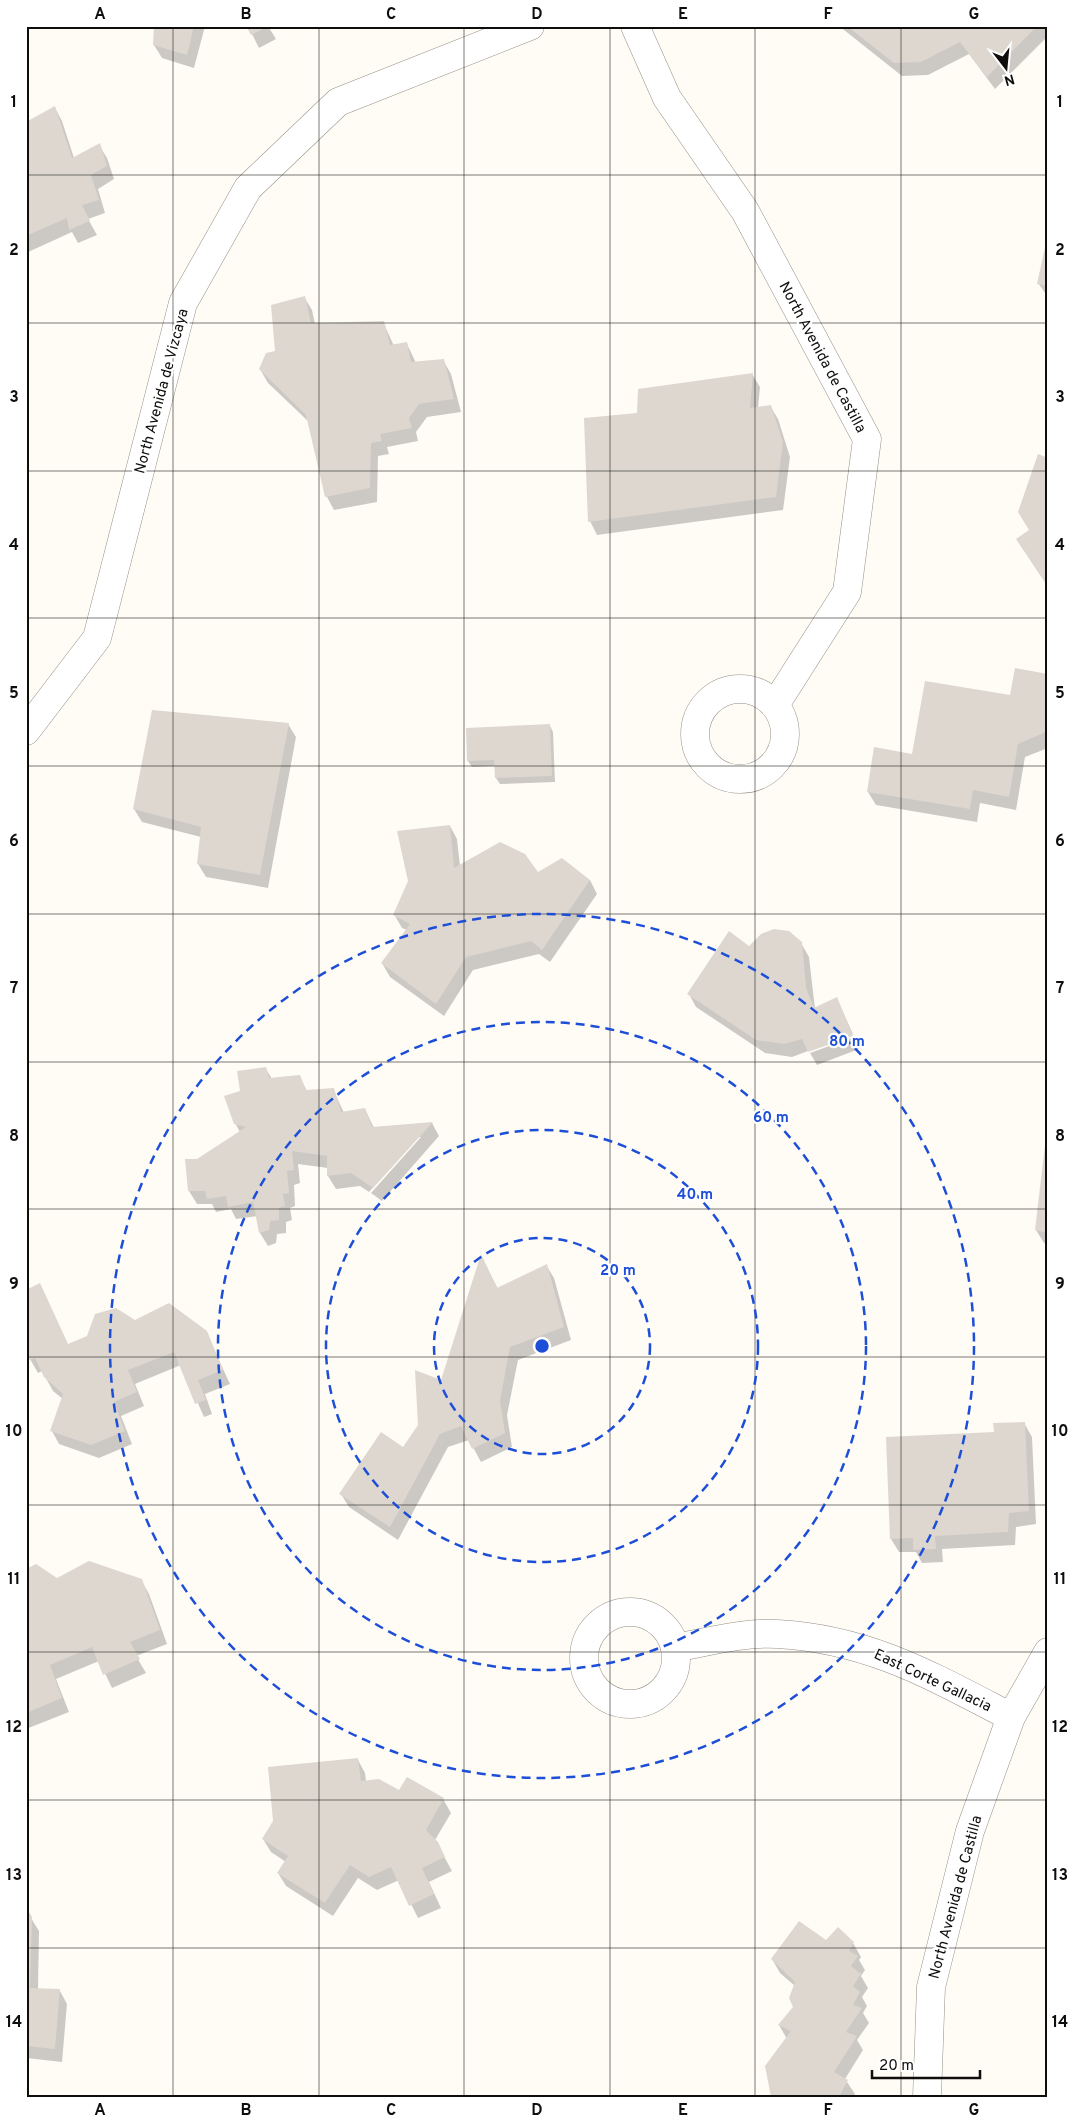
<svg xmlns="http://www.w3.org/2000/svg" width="1074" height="2123" viewBox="0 0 1074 2123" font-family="Overpass,sans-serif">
  <rect width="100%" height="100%" fill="#fffbf5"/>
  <g fill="#0003">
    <path d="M155,26H205L194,68L162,58L154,45Z"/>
    <path d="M248,26H268L276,39L259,48Z"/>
    <path d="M839,26H1048V36L995,89L969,54L928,75L902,76Z"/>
    <path d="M55,108L62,121L74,158L99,145L107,158L114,179L98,189L105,213L88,219L97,235L78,243L72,232L26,253V123Z"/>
    <path d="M1048,241V297L1038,283Z"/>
    <path d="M304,297L312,310L315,324L383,322L394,346L407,344L416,363L443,360L451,374L461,412L427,417L416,432L418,441L387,447L389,454L378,456L377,502L334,510L327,497L309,422L268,383L260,369L276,352Z"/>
    <path d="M752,374L760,387L758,408L770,406L778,419L790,457L783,510L597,535L590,521L638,414Z"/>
    <path d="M1048,675V748L1025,757L1016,810L980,803L977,822L876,805L868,792Z"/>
    <path d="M288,724L296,737L268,888L206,877L198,864L201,837L142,822L134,809Z"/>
    <path d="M550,726L553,732L555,782L500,784L496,778L495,766L472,767L468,761Z"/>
    <path d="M450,826L457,839L460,866L590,880L597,894L550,962L539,954L473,970L444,1016L390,977L382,963L407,930L402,928L394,914Z"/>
    <path d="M801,943L809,957L815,1009L837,999L853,1034L792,1057L765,1053L696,1007L689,994L749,947Z"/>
    <path d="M854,1037L859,1049L817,1065L810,1053Z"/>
    <path d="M266,1069L272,1079L299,1076L307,1091L333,1089L344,1113L365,1109L374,1128L432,1123L439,1136L382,1201L371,1193L421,1137H418L369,1192L360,1186L336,1189L328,1176V1168L298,1164L300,1183L294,1185L295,1206L290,1208L292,1220L286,1222V1233L277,1234L276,1243L268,1246L260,1233L257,1216L236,1219L231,1209L216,1212L212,1204H197L189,1191L197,1160L240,1132L235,1123L241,1092Z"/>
    <path d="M1048,1147V1244L1044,1243L1036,1230Z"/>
    <path d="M482,1258L498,1289L546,1265L554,1278L571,1340L518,1360L507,1415L512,1447L481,1462L469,1440L448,1447L398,1540L349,1507L341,1494L404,1449L419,1426L442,1382Z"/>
    <path d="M135,1321L206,1332L230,1384L205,1394L212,1414L204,1417L181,1365L135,1384L144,1406L121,1416L132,1444L99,1458L59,1444L52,1431L63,1399L53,1391L42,1371L38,1373L30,1359Z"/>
    <path d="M1024,1423L1032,1437L1036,1524L1016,1527L1015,1545L942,1549L943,1562L922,1563L916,1552H899L891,1539Z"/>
    <path d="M26,1570L57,1579L141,1580L149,1594L167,1644L136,1656L146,1673L112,1688L99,1661L56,1679L69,1712L26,1729Z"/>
    <path d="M358,1760L365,1773L366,1781L399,1792L407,1778L443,1799L451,1813L435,1840L452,1871L429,1882L441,1908L418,1918L399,1880L377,1890L358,1878L333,1916L286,1886L278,1873L286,1862L271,1852L263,1839Z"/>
    <path d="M26,1910L39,1931L38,1990L60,1991L67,2004L62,2062L26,2058Z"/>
    <path d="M827,1942L853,1943L861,1957L859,1960L865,1970L861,1976L868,1988L862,1997L867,2006L863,2013L869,2023L857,2040L863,2050L845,2079L855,2094L853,2097H772L787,2039L779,2025L794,2007L795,1986L780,1973L772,1959Z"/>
  </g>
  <g fill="#ddd7d0">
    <path d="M154,26H194L187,55L153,45Z"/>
    <path d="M246,26H269L251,35Z"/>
    <path d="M847,26H1037L987,77L960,42L921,62L894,63Z"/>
    <path d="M55,106L72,158L100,143L107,166L91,175L99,200L82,205L90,221L69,230L67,218L26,236V122Z"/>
    <path d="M1047,238L1048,239V286L1037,284Z"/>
    <path d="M305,296L311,323L384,321L390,345L407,342L411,362L444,359L454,399L419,404L409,418L412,428L380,434L382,441L371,443L370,488L325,497L306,415L259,369L266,353L275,351L271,305Z"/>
    <path d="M753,373L750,408L771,405L783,442L776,497L588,522L584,418L637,413L638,389Z"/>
    <path d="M1038,454L1048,458V587L1016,539L1029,530L1018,512Z"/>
    <path d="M1015,668L1048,674V731L1018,744L1009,797L973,790L970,809L867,792L874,747L912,754L925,681L1010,695Z"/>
    <path d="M152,710L289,723L260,875L197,864L201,827L133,809Z"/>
    <path d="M550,724L552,776L495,778L494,760L467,761L466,728Z"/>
    <path d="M450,825L454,868L500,842L525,854L538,872L562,858L590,880L542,950L531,941L466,957L436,1004L381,963L410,924L393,915L408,881L397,831Z"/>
    <path d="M774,929L789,931L802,942L806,988L814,1008L837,997L853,1036L808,1052L802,1039L784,1044L756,1040L687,994L729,931L749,946L761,934Z"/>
    <path d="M266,1067L269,1078L300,1075L306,1090L334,1088L341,1112L365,1108L372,1127L433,1122L373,1188L351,1173L327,1176V1156L292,1151L294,1170L287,1171L289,1193L283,1194L285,1206L279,1208V1220L270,1221L269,1230L259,1233L253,1202L228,1207L226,1196L207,1199L205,1191H188L185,1159H197L246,1127L234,1124L224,1096L240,1091L237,1071Z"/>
    <path d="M1045,1145L1048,1146V1233L1035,1230Z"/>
    <path d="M481,1254L497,1288L547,1264L564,1327L510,1347L500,1401L505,1433L472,1449L461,1426L440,1434L390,1527L339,1494L381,1432L403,1447L418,1425L415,1370L441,1380Z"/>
    <path d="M40,1283L68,1344L87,1336L95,1314L116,1308L135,1320L169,1303L207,1331L223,1370L198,1380L206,1400L195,1404L174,1352L128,1370L137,1392L114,1402L125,1431L91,1445L50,1431L63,1394L44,1377L35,1358L29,1360L26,1354V1290Z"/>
    <path d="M1025,1422L1029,1511L1009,1513L1008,1532L935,1536L936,1549L913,1550V1538L890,1539L886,1437L994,1432L993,1423Z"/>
    <path d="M89,1561L142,1579L160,1630L130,1642L140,1659L103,1675L92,1647L50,1665L62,1698L26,1713V1569L36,1564L57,1578Z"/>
    <path d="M358,1758L361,1781L379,1779L399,1790L407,1777L444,1798L426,1830L438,1842L445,1857L422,1868L434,1894L409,1906L391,1867L369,1877L350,1865L325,1903L277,1873L288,1856L262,1839L273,1821L268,1767Z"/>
    <path d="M26,1907L32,1917L30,1988L60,1989L55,2049L26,2046Z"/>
    <path d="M799,1921L826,1940L838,1927L854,1942L849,1951L858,1956L851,1966L861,1974L853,1986L860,1992L853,2005L862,2008L846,2032L857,2036L834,2072L848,2080L839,2097H771L765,2066L791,2031L778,2025L793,2007L789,1998L795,1982L771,1959Z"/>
  </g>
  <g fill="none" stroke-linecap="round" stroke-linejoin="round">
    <defs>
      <g id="minor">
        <path d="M635,26L667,98L745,211L867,439L847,592L775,705"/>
        <circle cx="740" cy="734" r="45"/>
        <path d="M26,731L97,638L183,303L248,188L338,102L530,26"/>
        <circle cx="630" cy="1658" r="46"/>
        <path d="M675,1648C707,1642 744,1632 777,1634C869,1639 932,1676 1011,1717"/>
        <path d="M927,2097L931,1987L970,1831L1011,1717L1048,1652"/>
      </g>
    </defs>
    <use href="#minor" stroke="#949088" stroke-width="29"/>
    <use href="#minor" stroke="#fff" stroke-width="28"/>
  </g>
  <path fill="none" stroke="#100e0c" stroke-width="1" stroke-opacity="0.55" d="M173,26V2097M319,26V2097M464,26V2097M610,26V2097M755,26V2097M901,26V2097M26,175H1048M26,323H1048M26,471H1048M26,618H1048M26,766H1048M26,914H1048M26,1062H1048M26,1209H1048M26,1357H1048M26,1505H1048M26,1652H1048M26,1800H1048M26,1948H1048"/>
  <g fill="none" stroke="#1d4ed8" stroke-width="2.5" stroke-dasharray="9 6">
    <circle cx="542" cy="1346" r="108"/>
    <circle cx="542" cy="1346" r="216"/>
    <circle cx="542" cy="1346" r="324"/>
    <circle cx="542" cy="1346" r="432"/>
  </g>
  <g text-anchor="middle" stroke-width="4.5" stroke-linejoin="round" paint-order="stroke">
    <g font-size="15" fill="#100e0c" stroke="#fff">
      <text transform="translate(823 357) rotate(62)" y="5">North Avenida de Castilla</text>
      <text transform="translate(161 391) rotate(-75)" y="5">North Avenida de Vizcaya</text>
      <text transform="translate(933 1680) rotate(25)" y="5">East Corte Gallacia</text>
      <text transform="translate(955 1897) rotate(-75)" y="5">North Avenida de Castilla</text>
    </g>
  </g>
  <circle cx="542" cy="1346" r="8" fill="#1d4ed8" stroke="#fff" stroke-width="2.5"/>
  <g font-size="15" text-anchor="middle" font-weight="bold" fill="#1d4ed8" stroke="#fff" stroke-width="4.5" stroke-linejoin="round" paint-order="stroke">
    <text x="847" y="1046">80 m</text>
    <text x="771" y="1122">60 m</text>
    <text x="695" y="1199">40 m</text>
    <text x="618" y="1275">20 m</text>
  </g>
  <rect width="1074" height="2123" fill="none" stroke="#ffffff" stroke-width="55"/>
  <g transform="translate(1006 68) rotate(164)" stroke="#ffffff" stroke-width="4" paint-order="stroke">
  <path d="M0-4L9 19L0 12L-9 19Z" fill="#100e0c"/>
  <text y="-8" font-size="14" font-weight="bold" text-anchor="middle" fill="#100e0c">N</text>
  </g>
  <path d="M872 2070v8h108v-8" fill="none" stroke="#100e0c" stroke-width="2.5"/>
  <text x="879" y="2070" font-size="15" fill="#100e0c" stroke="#ffffff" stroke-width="4" paint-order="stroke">20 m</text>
  <rect x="28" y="28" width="1018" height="2068" fill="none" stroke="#100e0c" stroke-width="2"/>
  <g font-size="16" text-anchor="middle" font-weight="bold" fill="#100e0c">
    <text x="100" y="19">A</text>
    <text x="246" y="19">B</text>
    <text x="391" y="19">C</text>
    <text x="537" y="19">D</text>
    <text x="683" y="19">E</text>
    <text x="828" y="19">F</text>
    <text x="974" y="19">G</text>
    <text x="14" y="107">1</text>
    <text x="1060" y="107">1</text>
    <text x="14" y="255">2</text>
    <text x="1060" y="255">2</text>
    <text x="14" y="402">3</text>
    <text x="1060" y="402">3</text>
    <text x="14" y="550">4</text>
    <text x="1060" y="550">4</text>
    <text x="14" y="698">5</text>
    <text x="1060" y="698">5</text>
    <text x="14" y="846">6</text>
    <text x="1060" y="846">6</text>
    <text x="14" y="993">7</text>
    <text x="1060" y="993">7</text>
    <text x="14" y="1141">8</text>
    <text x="1060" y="1141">8</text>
    <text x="14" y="1289">9</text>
    <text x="1060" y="1289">9</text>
    <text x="14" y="1436">10</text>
    <text x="1060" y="1436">10</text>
    <text x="14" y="1584">11</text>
    <text x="1060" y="1584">11</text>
    <text x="14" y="1732">12</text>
    <text x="1060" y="1732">12</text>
    <text x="14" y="1880">13</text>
    <text x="1060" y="1880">13</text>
    <text x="14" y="2027">14</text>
    <text x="1060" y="2027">14</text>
    <text x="100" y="2115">A</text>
    <text x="246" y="2115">B</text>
    <text x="391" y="2115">C</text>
    <text x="537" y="2115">D</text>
    <text x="683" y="2115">E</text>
    <text x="828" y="2115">F</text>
    <text x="974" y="2115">G</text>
  </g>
</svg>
